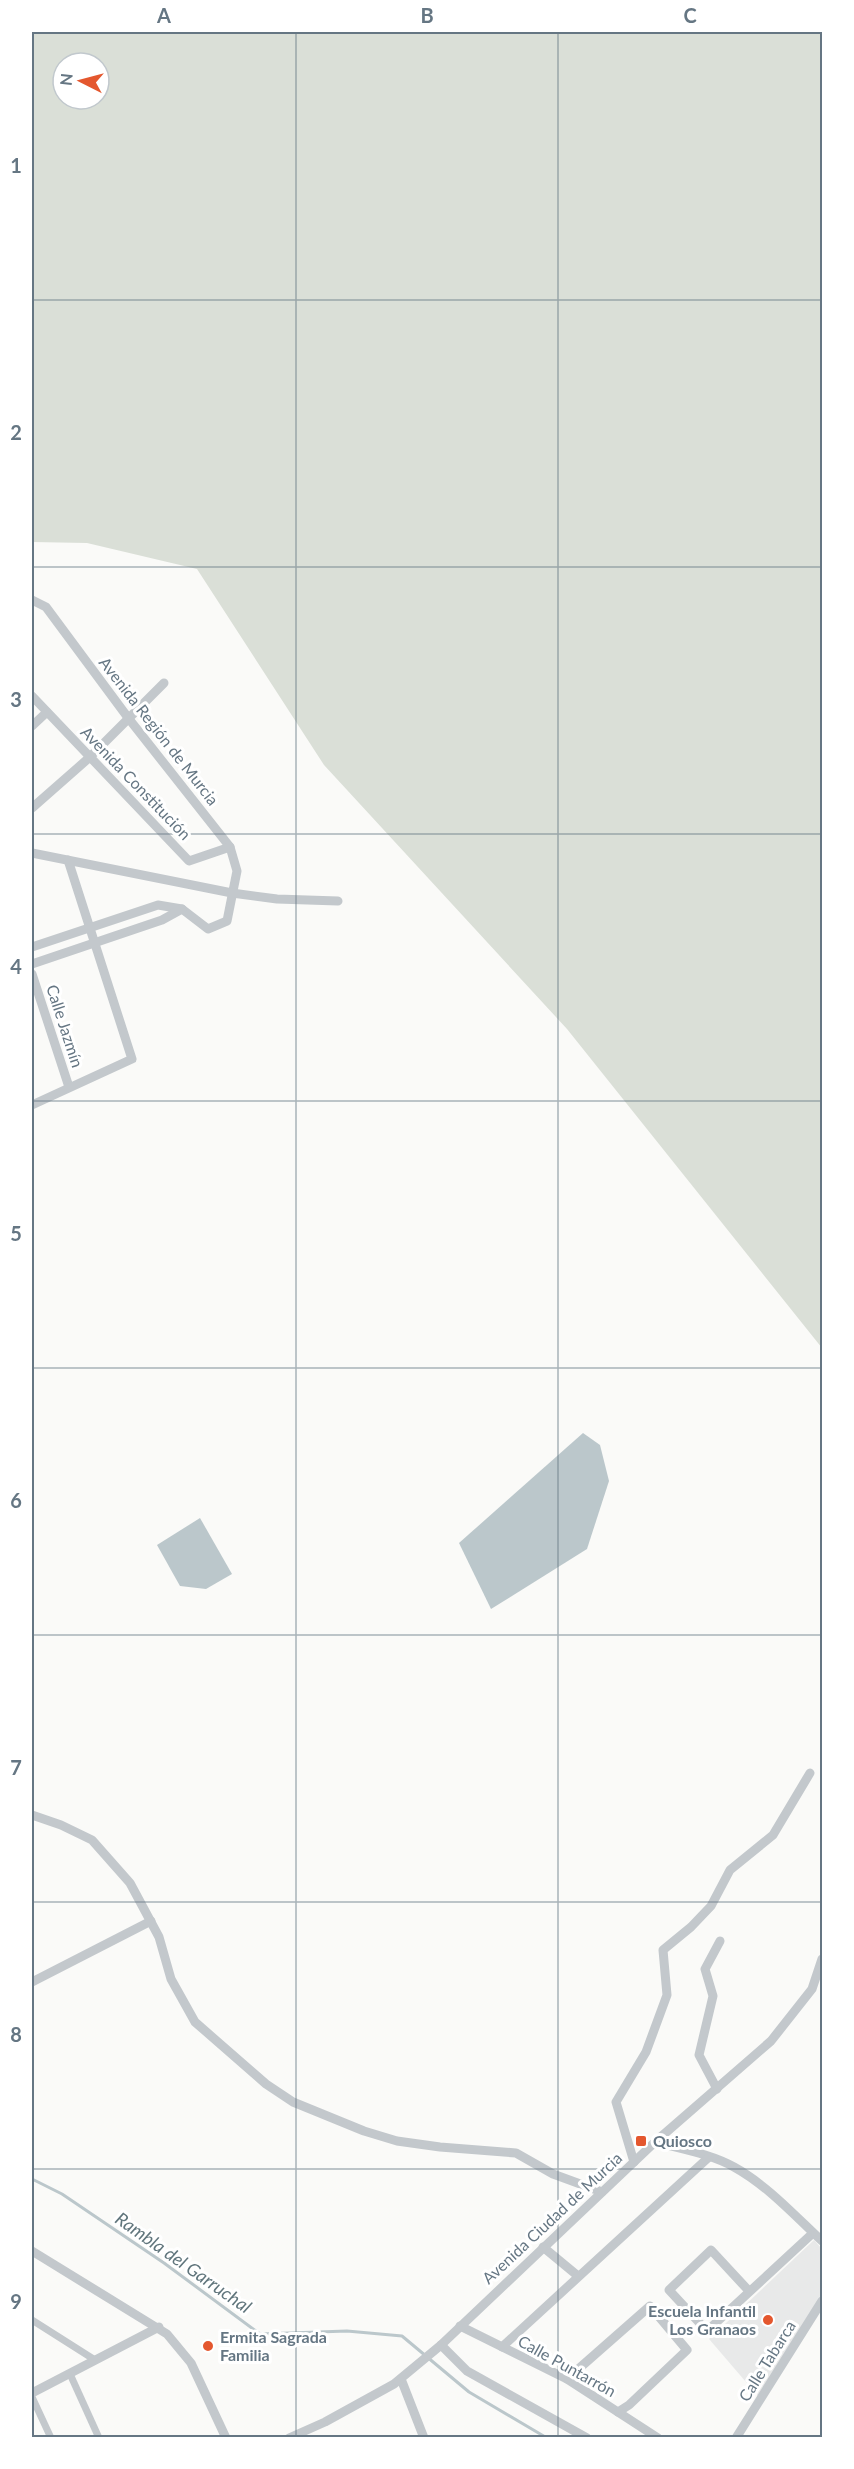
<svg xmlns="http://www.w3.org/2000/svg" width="854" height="2469" viewBox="0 0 854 2469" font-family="Lato,sans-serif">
  <rect width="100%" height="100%" fill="#fafaf8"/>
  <path fill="#e8e9e9" d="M814,2240L822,2249V2296L758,2396L709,2339Z"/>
  <path fill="#dadfd7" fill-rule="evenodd" d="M32,32H822V1348L567,1029L324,765L197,569L87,543L32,542ZM63,63H99V99H63Z"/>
  <g fill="#bbc7cb">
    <path d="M583,1433L600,1445L609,1481L587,1549L491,1609L459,1543Z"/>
    <path d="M200,1518L232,1574L206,1589L180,1586L157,1545Z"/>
  </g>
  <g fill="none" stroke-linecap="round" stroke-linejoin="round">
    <path stroke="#bbc7cb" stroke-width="3" d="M32,2179L62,2194L164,2263L260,2334L347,2331L402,2336L469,2392L547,2438"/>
    <g stroke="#c3c8cc" stroke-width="7">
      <path d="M32,2320L95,2360"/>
      <path d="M70,2374L99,2438"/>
      <path d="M32,2397L51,2438"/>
    </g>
    <g stroke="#c3c8cc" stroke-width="9">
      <path d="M32,600L46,607L129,719L230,847L237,871L227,921L208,929L182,909L158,905L32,947"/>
      <path d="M32,696L189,861L230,847"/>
      <path d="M32,726L47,712"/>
      <path d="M32,808L90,757L164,683"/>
      <path d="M32,853L232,893L277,899L338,901"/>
      <path d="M32,964L162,920L182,909"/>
      <path d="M32,974L69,1087"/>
      <path d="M32,1105L132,1059L68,860"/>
      <path d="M32,1815L61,1825L92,1840L130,1883L159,1937L171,1979L195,2022L266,2084L293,2102L364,2131L397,2141L440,2147L516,2153L553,2174L602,2192"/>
      <path d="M32,1982L151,1921"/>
      <path d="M717,2089L699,2055L713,1996L705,1969L720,1941"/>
      <path d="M655,2142C681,2149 711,2154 734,2167C767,2185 795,2216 822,2241"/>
      <path d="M634,2162L616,2102L646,2052L667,1995L663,1950L691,1927L711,1906L730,1870L773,1835L810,1773"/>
      <path d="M543,2247L578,2276"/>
      <path d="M32,2251L167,2334L191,2363L226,2438"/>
      <path d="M749,2291L711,2250L669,2290L707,2331L813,2233"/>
      <path d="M460,2326L567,2379L658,2438"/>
      <path d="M441,2345L467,2371L587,2438"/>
      <path d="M502,2347L709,2157"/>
      <path d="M401,2379L424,2438"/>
      <path d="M567,2379L650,2306L687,2350L629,2405L618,2412"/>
      <path d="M32,2393L159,2327"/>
      <path d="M289,2438L325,2422L394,2384L441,2345L655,2142L771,2041L812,1989L822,1959"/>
      <path d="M736,2438L822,2301"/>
    </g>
  </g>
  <path fill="none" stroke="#657683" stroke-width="1.5" stroke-opacity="0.55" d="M296,32V2438M558,32V2438M32,300H822M32,567H822M32,834H822M32,1101H822M32,1368H822M32,1635H822M32,1902H822M32,2169H822"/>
  <g fill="#e4572e" stroke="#fff" stroke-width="2">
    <rect x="635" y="2135" width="12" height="12" rx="3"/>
    <circle cx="768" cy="2320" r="6"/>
    <circle cx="208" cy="2346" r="6"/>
  </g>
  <g text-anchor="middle" stroke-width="6" stroke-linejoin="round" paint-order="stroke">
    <g font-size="16" fill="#657683" stroke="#fff">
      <text transform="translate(159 731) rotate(52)" y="6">Avenida Región de Murcia</text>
      <text transform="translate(136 783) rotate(46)" y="6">Avenida Constitución</text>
      <text transform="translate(65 1026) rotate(72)" y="6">Calle Jazmín</text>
      <text transform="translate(552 2218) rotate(-43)" y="6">Avenida Ciudad de Murcia</text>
      <text transform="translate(767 2361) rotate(-58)" y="6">Calle Tabarca</text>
      <text transform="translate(567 2366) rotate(29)" y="6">Calle Puntarrón</text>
    </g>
    <g font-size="16" font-weight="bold" fill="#657683" stroke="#fff" text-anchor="start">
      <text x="653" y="2147">Quiosco</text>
      <text x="756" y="2317" text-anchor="end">Escuela Infantil<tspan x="756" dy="18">Los Granaos</tspan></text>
      <text x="220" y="2343">Ermita Sagrada<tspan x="220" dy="18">Familia</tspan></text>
    </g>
    <g font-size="18" font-style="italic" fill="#60757c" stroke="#fff">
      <text transform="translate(183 2263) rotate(35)" y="6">Rambla del Garruchal</text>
    </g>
  </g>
  <rect width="854" height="2469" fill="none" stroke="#ffffff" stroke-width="66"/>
  <g transform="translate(81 81) rotate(276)"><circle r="28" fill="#ffffff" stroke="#c1c8cd" stroke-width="1.5"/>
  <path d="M0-4.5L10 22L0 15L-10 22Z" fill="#e4572e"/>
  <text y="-9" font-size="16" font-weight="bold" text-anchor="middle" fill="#657683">N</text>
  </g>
  <rect x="33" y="33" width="788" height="2403" fill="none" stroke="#657683" stroke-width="2"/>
  <g font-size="20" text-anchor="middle" font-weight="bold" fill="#657683">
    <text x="164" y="23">A</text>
    <text x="427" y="23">B</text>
    <text x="690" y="23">C</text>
    <text x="16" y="173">1</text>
    <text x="16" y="440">2</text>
    <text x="16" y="707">3</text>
    <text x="16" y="974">4</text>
    <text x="16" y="1241">5</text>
    <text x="16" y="1508">6</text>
    <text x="16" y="1775">7</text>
    <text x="16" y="2042">8</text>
    <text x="16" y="2309">9</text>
  </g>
</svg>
